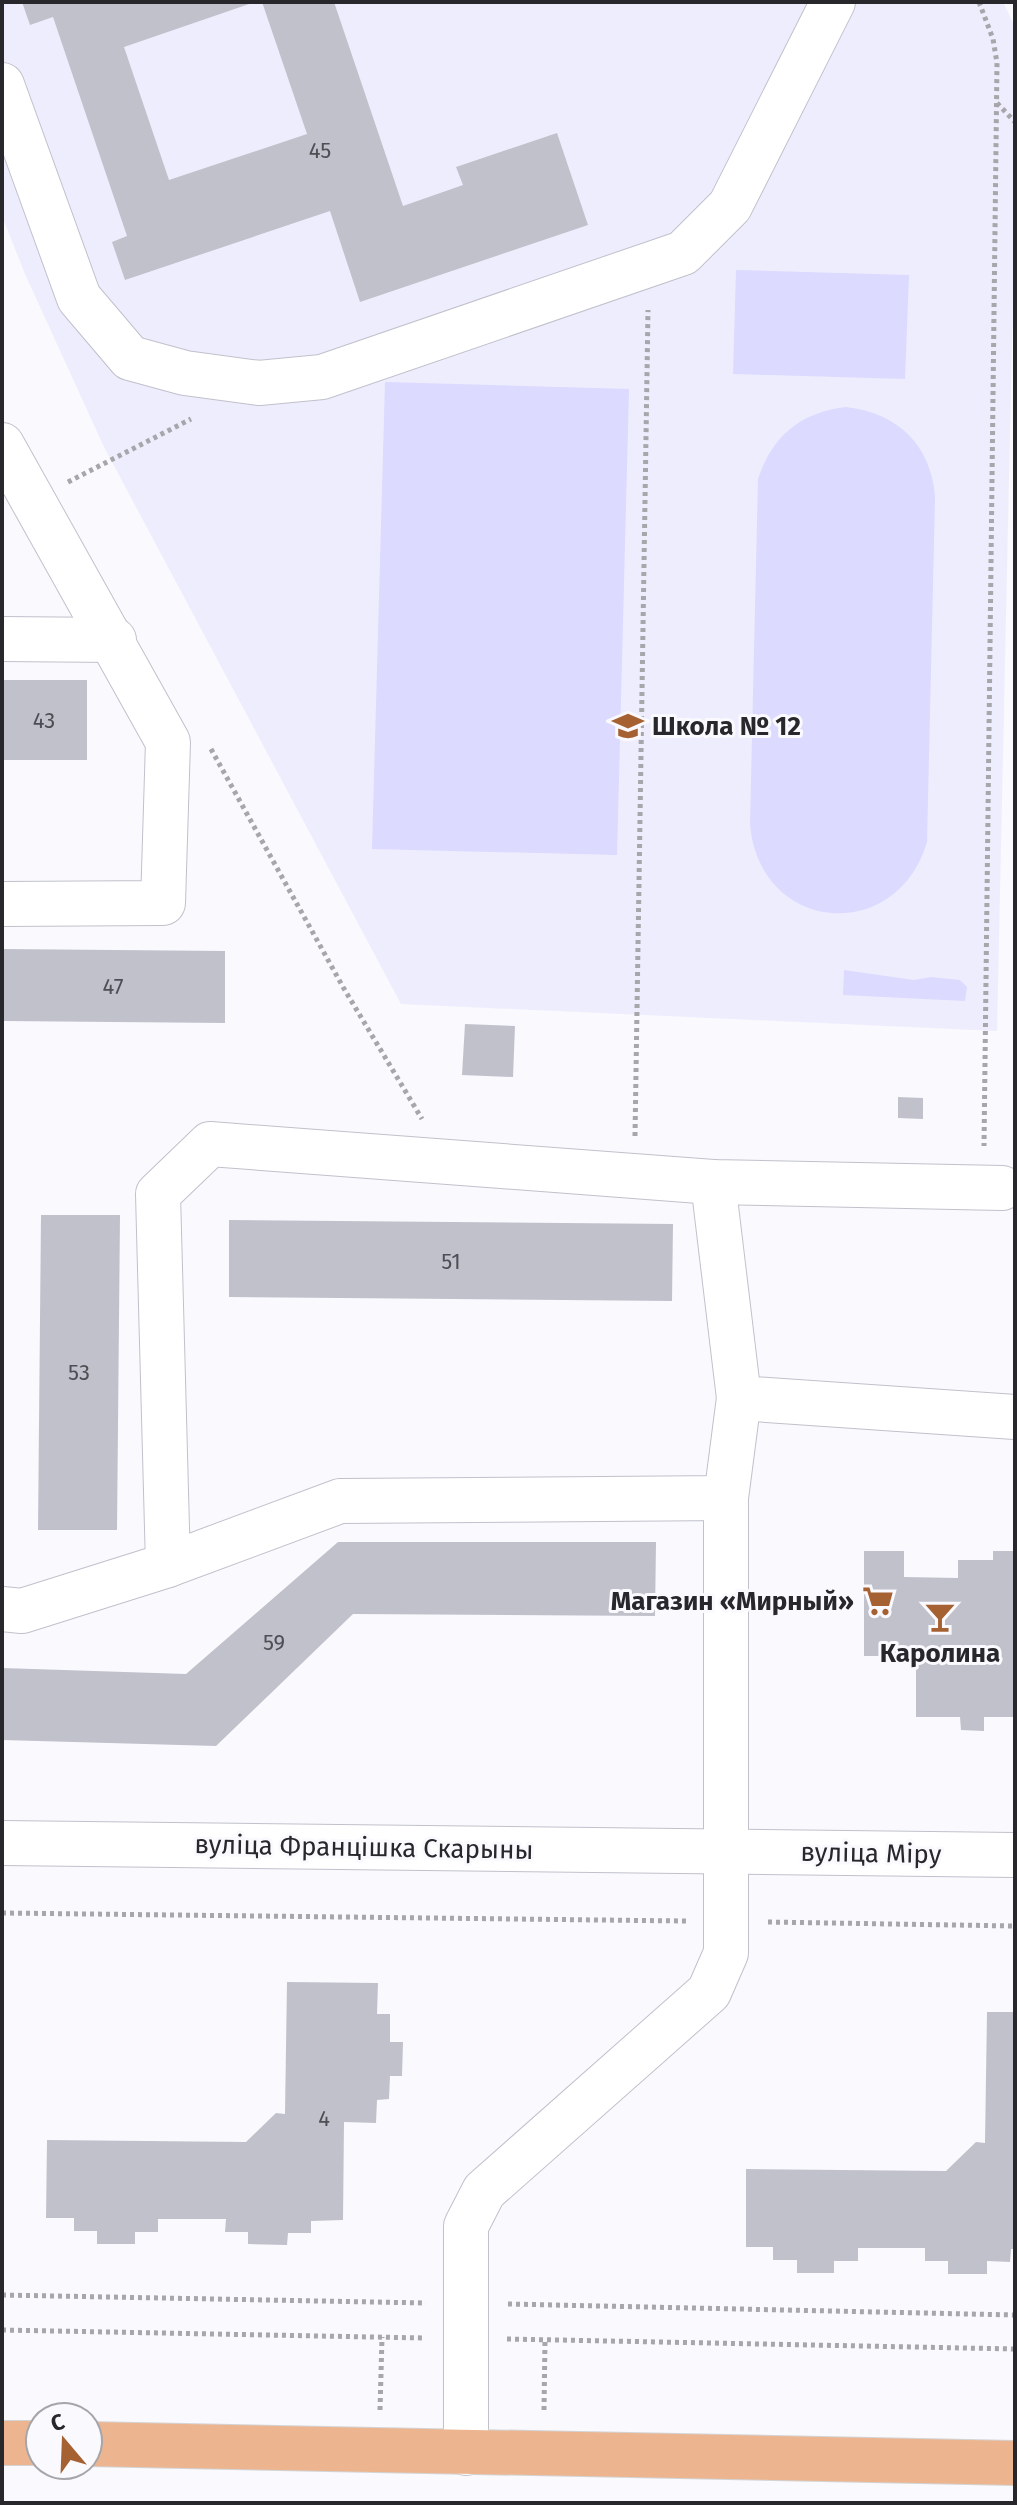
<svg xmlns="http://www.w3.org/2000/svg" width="1017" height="2505" viewBox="0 0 1017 2505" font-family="'Fira Sans',sans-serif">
  <rect width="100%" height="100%" fill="#f9f9fe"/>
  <path fill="#eeedfd" d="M2,2H1003L1015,27V201L997,1031L401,1004L104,447L25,274L2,216Z"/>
  <g fill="#dcdafe">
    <path d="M736,270L909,275L905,379L733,374Z"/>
    <path d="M385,382L629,389L617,855L372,849Z"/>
    <path d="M846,407C898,413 931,445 935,497L927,842C896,946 759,933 750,824L758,479C772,436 801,412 846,407Z"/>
    <path d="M844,970L914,980L931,977L960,980L967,987L965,1001L843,995Z"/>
  </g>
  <g fill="#c1c1cc">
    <path d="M22,2H255L124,47L169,180L307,134L262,2H334L403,206L463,185L456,167L557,133L588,225L360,302L330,211L125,280L112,242L127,236L53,17L30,25Z"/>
    <rect x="2" y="680" width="85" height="80"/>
    <path d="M2,949L225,951V1023L2,1021Z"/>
    <path d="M465,1024L515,1026L513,1077L462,1075Z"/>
    <path d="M898,1097L923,1098V1119L898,1118Z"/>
    <path d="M41,1215H120L117,1530H38Z"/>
    <path d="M229,1220L673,1224L672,1301L229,1297Z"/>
    <path d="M338,1542H656L655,1616L353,1614L216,1746L2,1740V1668L186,1674Z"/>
    <path d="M864,1551H904V1577L958,1578V1560H993V1551H1015V1717H984V1731L961,1730L960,1717H916V1656H864Z"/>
    <path d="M287,1982L378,1983L377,2014H390V2042H403L402,2076H390L389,2099L377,2100L376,2123L344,2122L343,2220L311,2221V2233H288L287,2245L248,2244V2232H225L226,2219H158V2232H135V2244H97V2231H74V2218H46L47,2140L246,2142L276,2113L285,2114Z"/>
    <path d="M987,2012H1015V2249H1011L1010,2262L987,2261V2274H948V2261H925V2248H858V2261H834V2273H797V2260H773V2247H746V2169L946,2171L976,2142L985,2143Z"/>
  </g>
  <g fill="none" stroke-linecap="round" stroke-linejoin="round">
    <defs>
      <g id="minor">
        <path d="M2,85L79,298L130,358L185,373L259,383L322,377L683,253L730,206L833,2"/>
        <path d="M2,445L168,742L163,903L2,904"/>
        <path d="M2,639L114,640"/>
        <path d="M713,1182L739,1398L1015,1417"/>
        <path d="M168,1565L158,1194L210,1144L713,1182L1002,1188"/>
        <path d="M2,1609L22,1611L168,1565L340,1501L726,1498L739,1398"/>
        <path d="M2,1843L1015,1855"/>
        <path d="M466,2453V2226L484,2191L709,1992L726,1953V1498"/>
      </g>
      <g id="major">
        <path d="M2,2443H40"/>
        <path d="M88,2444L1015,2463"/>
      </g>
    </defs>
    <use href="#minor" stroke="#c1c1cc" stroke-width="46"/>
    <use href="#major" stroke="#d4d4d5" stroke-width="46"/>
    <g stroke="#a6a6ab" stroke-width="5" stroke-dasharray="4 4" stroke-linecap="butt">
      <path d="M979,2L993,39L997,63L984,1146"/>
      <path d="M997,103L1015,122"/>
      <path d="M68,482L191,419"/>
      <path d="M211,749L343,987L422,1119"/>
      <path d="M635,1136L648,310"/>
      <path d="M2,1913L686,1921"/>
      <path d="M768,1922L1015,1926"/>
      <path d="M2,2295L426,2303"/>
      <path d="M508,2304L1015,2315"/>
      <path d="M2,2330L425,2338"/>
      <path d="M507,2339L1015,2349"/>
      <path d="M380,2410L382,2337"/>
      <path d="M544,2410L545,2340"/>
    </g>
    <use href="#minor" stroke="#fff" stroke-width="44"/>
    <use href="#major" stroke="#ecb590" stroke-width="44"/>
  </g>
  <defs>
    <symbol id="school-bare" viewBox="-9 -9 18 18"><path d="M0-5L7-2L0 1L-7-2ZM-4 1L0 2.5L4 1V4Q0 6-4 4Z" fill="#a66133" stroke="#f9f9fe" stroke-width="2.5" paint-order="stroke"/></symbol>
    <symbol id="supermarket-bare" viewBox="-9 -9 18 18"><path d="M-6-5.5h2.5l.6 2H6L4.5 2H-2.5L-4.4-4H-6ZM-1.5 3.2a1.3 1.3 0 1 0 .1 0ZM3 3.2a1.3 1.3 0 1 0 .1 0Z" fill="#a66133" stroke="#f9f9fe" stroke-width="2.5" paint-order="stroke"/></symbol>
    <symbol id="bar-bare" viewBox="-9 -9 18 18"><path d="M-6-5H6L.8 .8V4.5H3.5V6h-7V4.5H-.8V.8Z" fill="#a66133" stroke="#f9f9fe" stroke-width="2.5" paint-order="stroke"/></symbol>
  </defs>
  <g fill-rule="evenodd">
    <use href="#school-bare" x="606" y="704" width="44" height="44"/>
    <use href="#supermarket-bare" x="856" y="1579" width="44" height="44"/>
    <use href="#bar-bare" x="918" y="1595" width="44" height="44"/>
  </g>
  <g text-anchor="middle" stroke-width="6" stroke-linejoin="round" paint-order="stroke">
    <g font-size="22" fill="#4e4e54">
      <text x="320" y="158">45</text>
      <text x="44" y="728">43</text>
      <text x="113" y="994">47</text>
      <text x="451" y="1269">51</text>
      <text x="79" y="1380">53</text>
      <text x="274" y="1650">59</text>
      <text x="324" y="2126">4</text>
    </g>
    <g font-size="26" font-weight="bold" fill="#27272c" stroke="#f9f9fe" text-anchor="start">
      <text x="652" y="735">Школа № 12</text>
      <text x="854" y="1610" text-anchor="end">Магазин «Мирный»</text>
      <text x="940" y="1662" text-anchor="middle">Каролина</text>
    </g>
    <g font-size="26" fill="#27272c" stroke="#f9f9fe">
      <text transform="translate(364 1847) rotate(1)" y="9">вуліца Францішка Скарыны</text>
      <text transform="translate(871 1853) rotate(1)" y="9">вуліца Міру</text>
    </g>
  </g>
  <rect width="1017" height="2505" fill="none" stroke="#27272c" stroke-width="8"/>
  <g transform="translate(64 2441) rotate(341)"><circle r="38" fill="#f9f9fe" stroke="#a5a5aa" stroke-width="2"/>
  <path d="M0-6L14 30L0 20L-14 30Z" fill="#a66133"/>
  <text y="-12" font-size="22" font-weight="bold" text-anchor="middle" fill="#27272c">С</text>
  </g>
</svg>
